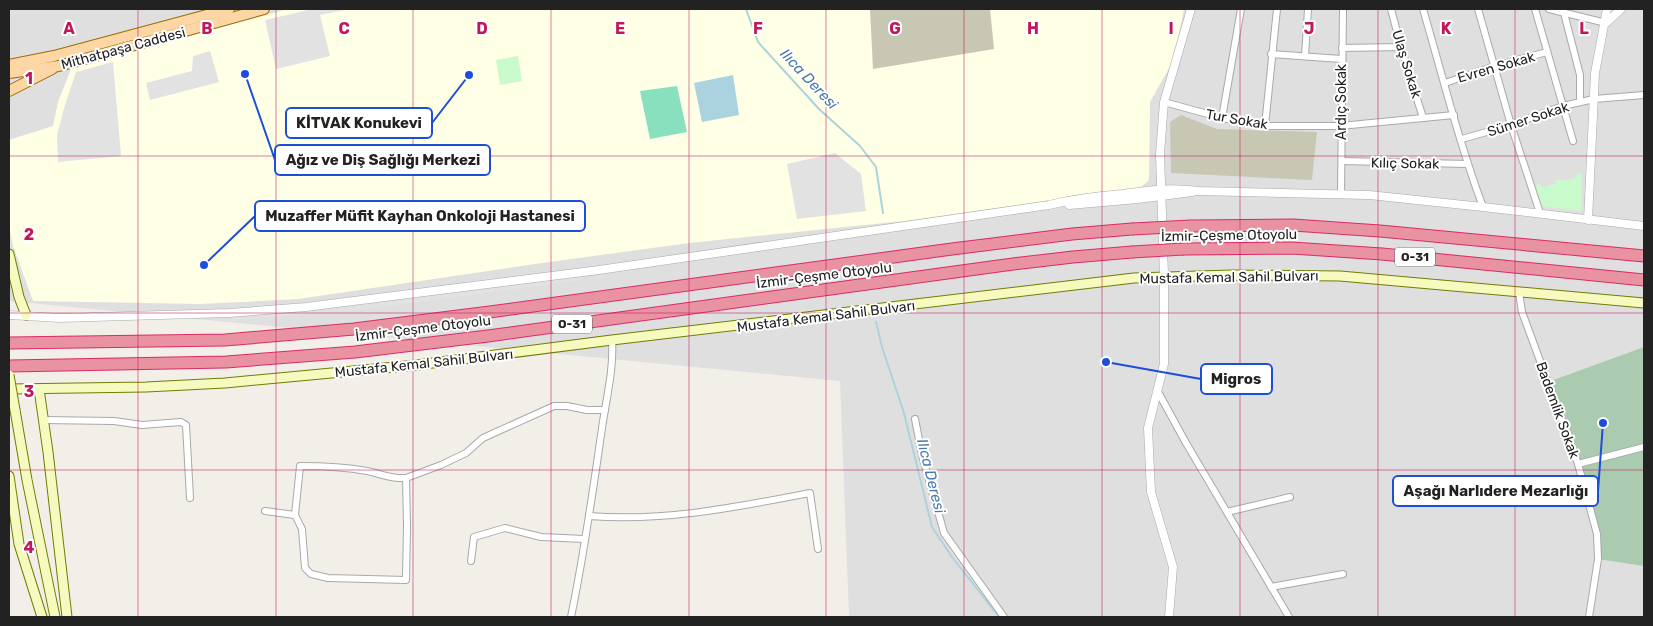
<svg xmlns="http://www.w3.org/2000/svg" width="1653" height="626" viewBox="0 0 1653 626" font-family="Rubik,sans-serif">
  <rect width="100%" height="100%" fill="#f2efe9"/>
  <path fill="#e0dfdf" d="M9,9H1644V617H849L840,381L9,301Z"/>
  <path fill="#ffffe5" d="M288,9H1184L1173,61L1150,102L1149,180L1141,187L904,221L689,243L542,263L298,299L200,304L33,301L13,246L9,226V140L53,126L58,102L71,69Z"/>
  <g fill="#c7c7b4">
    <path d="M870,9H990L994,49L873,69Z"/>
    <path d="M1181,115L1217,129L1317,132L1312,180L1171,173L1170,122Z"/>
  </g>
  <path fill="#aacbaf" d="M1644,347V566L1598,559L1587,496L1548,382Z"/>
  <g fill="#c8facc">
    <path d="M518,56L522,81L500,85L496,60Z"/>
    <path d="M1578,172L1582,174L1581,211L1541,206L1536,185L1539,184L1543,187L1555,184V181L1562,179L1564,181L1576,178Z"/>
  </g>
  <path fill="#88e0be" d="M677,86L687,132L650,139L640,91Z"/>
  <g fill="#e2e2e2">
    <path d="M313,9H351L320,15L330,56L276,69L265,20Z"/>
    <path d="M210,51L219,82L150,100L146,83L192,71L193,56Z"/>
    <path d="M113,62L121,156L58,162L57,135L65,105L76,72Z"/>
    <path d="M835,153L861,174L866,211L797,219L787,164Z"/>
    <path d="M581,277L582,280L361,310L232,321L231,317L359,306Z"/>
  </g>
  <path fill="#aad3df" d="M733,75L739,115L702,122L694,83Z"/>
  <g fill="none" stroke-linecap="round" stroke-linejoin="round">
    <g stroke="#aad3df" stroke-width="2">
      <path d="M746,9L758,42L819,109L860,146L876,167L883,213"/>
      <path d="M876,322L882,347L904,413L932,527L952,557L999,617"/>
    </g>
    <defs>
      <g id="minor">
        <path d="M1391,9L1401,47L1423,118"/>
        <path d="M1423,9C1442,74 1459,143 1483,207"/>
        <path d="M1478,9L1511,125L1540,213"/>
        <path d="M1535,9L1573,141"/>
        <path d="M1549,9L1606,23"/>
        <path d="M1564,13L1580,75V102"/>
        <path d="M1342,48L1401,47"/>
        <path d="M1271,54L1341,59"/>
        <path d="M1305,56L1308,9"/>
        <path d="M1445,83L1495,66L1547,52"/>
        <path d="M1164,102L1222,118L1265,126H1340L1454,115"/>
        <path d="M1222,118L1241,9"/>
        <path d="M1265,126L1277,9"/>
        <path d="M1462,139L1511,125L1563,106L1594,99L1644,95"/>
        <path d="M1342,161L1467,164"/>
        <path d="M1341,194L1343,9"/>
        <path d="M1519,292L1522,312L1578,464L1597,534L1598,559L1589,617"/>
        <path d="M1157,390L1186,443L1289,617"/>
        <path d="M915,419L922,455L944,533L1004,617"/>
        <path d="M43,420L114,421L142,425L181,422L186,425L190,498"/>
        <path d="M1578,464L1644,447"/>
        <path d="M265,511L295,515L302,529L305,568L311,574L328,578L406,580L407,525L406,478L441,465L466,453L483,438L554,406H567L587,410H605"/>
        <path d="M1227,512L1290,497"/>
        <path d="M295,515L300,466C323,466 345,467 367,471C382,474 390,479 406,478"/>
        <path d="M589,516C664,522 737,507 810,493L818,549"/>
        <path d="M471,561L474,537L505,528L541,537L584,539"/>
        <path d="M1271,587L1343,574"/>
        <path d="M571,617C584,555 593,491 602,428C606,400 614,369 612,340"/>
      </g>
      <g id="tertiary">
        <path d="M1606,23L1621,9"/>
        <path d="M1069,205L1138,199L1192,192"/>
        <path d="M1588,220L1595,73L1607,9"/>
        <path d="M9,315L60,318L229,313L306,307L599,270L1049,205C1073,199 1097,196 1122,194C1151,190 1169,187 1199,191L1369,195L1483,207L1644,226"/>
        <path d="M1169,617L1173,567L1151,492L1148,428L1164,364V276L1160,154L1164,102L1191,9"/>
      </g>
      <g id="secondary">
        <path d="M9,254L19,297L26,315"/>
        <path d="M9,389L146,387L225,383L417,365L612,340L1134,278L1231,275L1340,276L1644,303"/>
        <path d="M39,389L48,452L67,617"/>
        <path d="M15,410L27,480L55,617"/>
        <path d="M9,476L19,544L42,617"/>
      </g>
      <g id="primary">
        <path d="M9,65L54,56L229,9"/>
        <path d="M9,73L59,66L264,9"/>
        <path d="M9,91L52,69"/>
      </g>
      <g id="motorway">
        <path d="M1191,226L1293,225L1380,231L1644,256"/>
        <path d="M1184,249L1292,248L1382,254L1644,280"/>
        <path d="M9,343L225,340L354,329L482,313L952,249L1072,234L1132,229"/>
        <path d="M9,366L226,362L355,352L488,336L1013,264L1073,257L1132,252"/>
      </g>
    </defs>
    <use href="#minor" stroke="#a9a9a9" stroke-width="8"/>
    <use href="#tertiary" stroke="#a9a9a9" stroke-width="9"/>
    <use href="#secondary" stroke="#707d05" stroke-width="11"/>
    <use href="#primary" stroke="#a06b00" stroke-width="12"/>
    <use href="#motorway" stroke="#dc2a67" stroke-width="13"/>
    <use href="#minor" stroke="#fff" stroke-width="6"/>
    <use href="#tertiary" stroke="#fff" stroke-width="8"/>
    <use href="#secondary" stroke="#f7fabf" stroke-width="9"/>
    <use href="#primary" stroke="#fcd6a4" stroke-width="10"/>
    <use href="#motorway" stroke="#e892a2" stroke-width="11"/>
    <defs>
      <path id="secondary-bridge" d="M9,375L15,410"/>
      <g id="motorway-bridge">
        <path d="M1132,229L1191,226"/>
        <path d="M1132,252L1184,249"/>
      </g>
    </defs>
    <use href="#secondary-bridge" stroke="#707d05" stroke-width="11" stroke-linecap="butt"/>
    <use href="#motorway-bridge" stroke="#dc2a67" stroke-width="13" stroke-linecap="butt"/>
    <use href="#secondary-bridge" stroke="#f7fabf" stroke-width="9"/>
    <use href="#motorway-bridge" stroke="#e892a2" stroke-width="11"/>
  </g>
  <path fill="none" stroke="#c2185b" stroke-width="1" stroke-opacity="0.55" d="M138,9V617M276,9V617M413,9V617M551,9V617M689,9V617M826,9V617M964,9V617M1102,9V617M1240,9V617M1378,9V617M1515,9V617M9,156H1644M9,313H1644M9,470H1644"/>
  <g text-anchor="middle" stroke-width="4" stroke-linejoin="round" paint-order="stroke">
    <g fill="#fff" stroke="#646464" stroke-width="1">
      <rect x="1395" y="247.5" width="40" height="19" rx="4"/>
      <rect x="552" y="314.5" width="40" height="19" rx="4"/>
    </g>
    <g font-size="12" font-weight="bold" fill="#222">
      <text x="1415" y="261">O-31</text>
      <text x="572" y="328">O-31</text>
    </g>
    <g font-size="14" fill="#222" stroke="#fff">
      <text transform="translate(123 48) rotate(-15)" y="5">Mithatpaşa Caddesi</text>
      <text transform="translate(1407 64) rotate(73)" y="5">Ulaş Sokak</text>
      <text transform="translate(1496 67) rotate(-16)" y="5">Evren Sokak</text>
      <text transform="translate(1341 102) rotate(-90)" y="5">Ardıç Sokak</text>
      <text transform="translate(1237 119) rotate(10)" y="5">Tur Sokak</text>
      <text transform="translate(1528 119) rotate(-18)" y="5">Sümer Sokak</text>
      <text transform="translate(1405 163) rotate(1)" y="5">Kılıç Sokak</text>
      <text transform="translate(1229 235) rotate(-1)" y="5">İzmir-Çeşme Otoyolu</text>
      <text transform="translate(824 275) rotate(-7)" y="5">İzmir-Çeşme Otoyolu</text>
      <text transform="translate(1229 277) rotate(-1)" y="5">Mustafa Kemal Sahil Bulvarı</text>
      <text transform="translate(826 316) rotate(-7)" y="5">Mustafa Kemal Sahil Bulvarı</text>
      <text transform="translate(423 328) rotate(-7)" y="5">İzmir-Çeşme Otoyolu</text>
      <text transform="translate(424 363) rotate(-6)" y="5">Mustafa Kemal Sahil Bulvarı</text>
      <text transform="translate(1558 410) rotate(70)" y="5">Bademlik Sokak</text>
    </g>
    <g font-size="15" font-style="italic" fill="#4a7aab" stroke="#fff">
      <text transform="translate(809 79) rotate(47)" y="5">Ilıca Deresi</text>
      <text transform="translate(931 476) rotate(76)" y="5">Ilıca Deresi</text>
    </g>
  </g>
  <g font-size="16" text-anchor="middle" font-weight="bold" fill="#c2185b" stroke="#fff" stroke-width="4" stroke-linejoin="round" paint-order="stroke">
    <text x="69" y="34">A</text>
    <text x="207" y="34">B</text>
    <text x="344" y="34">C</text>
    <text x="482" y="34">D</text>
    <text x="620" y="34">E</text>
    <text x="758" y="34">F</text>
    <text x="895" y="34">G</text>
    <text x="1033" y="34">H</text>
    <text x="1171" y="34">I</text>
    <text x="1309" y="34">J</text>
    <text x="1446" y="34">K</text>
    <text x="1584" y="34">L</text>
    <text x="29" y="84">1</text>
    <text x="29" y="240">2</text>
    <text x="29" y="397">3</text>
    <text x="29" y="553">4</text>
  </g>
  <path fill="none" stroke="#1d4ed8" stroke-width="2" d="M469 75L432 123M245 74L275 160M204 265L255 216M1106 362L1201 379M1603 423L1598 491"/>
  <g fill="#1d4ed8" stroke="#fff" stroke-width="2">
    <circle cx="469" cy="75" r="5"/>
    <circle cx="245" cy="74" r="5"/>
    <circle cx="204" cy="265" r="5"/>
    <circle cx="1106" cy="362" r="5"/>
    <circle cx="1603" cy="423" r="5"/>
  </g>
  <g fill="#fff" stroke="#1d4ed8" stroke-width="2">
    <rect x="286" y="108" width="146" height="30" rx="5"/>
    <rect x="275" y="145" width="215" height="30" rx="5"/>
    <rect x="255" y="201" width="330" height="30" rx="5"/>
    <rect x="1201" y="364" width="71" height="30" rx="5"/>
    <rect x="1393" y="476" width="205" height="30" rx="5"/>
  </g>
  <g font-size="15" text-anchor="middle" font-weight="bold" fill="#222">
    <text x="359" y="128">KİTVAK Konukevi</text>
    <text x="383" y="165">Ağız ve Diş Sağlığı Merkezi</text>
    <text x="420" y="221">Muzaffer Müfit Kayhan Onkoloji Hastanesi</text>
    <text x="1236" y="384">Migros</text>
    <text x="1496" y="496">Aşağı Narlıdere Mezarlığı</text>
  </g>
  <rect width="1653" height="626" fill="none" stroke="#222222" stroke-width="20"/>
</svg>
